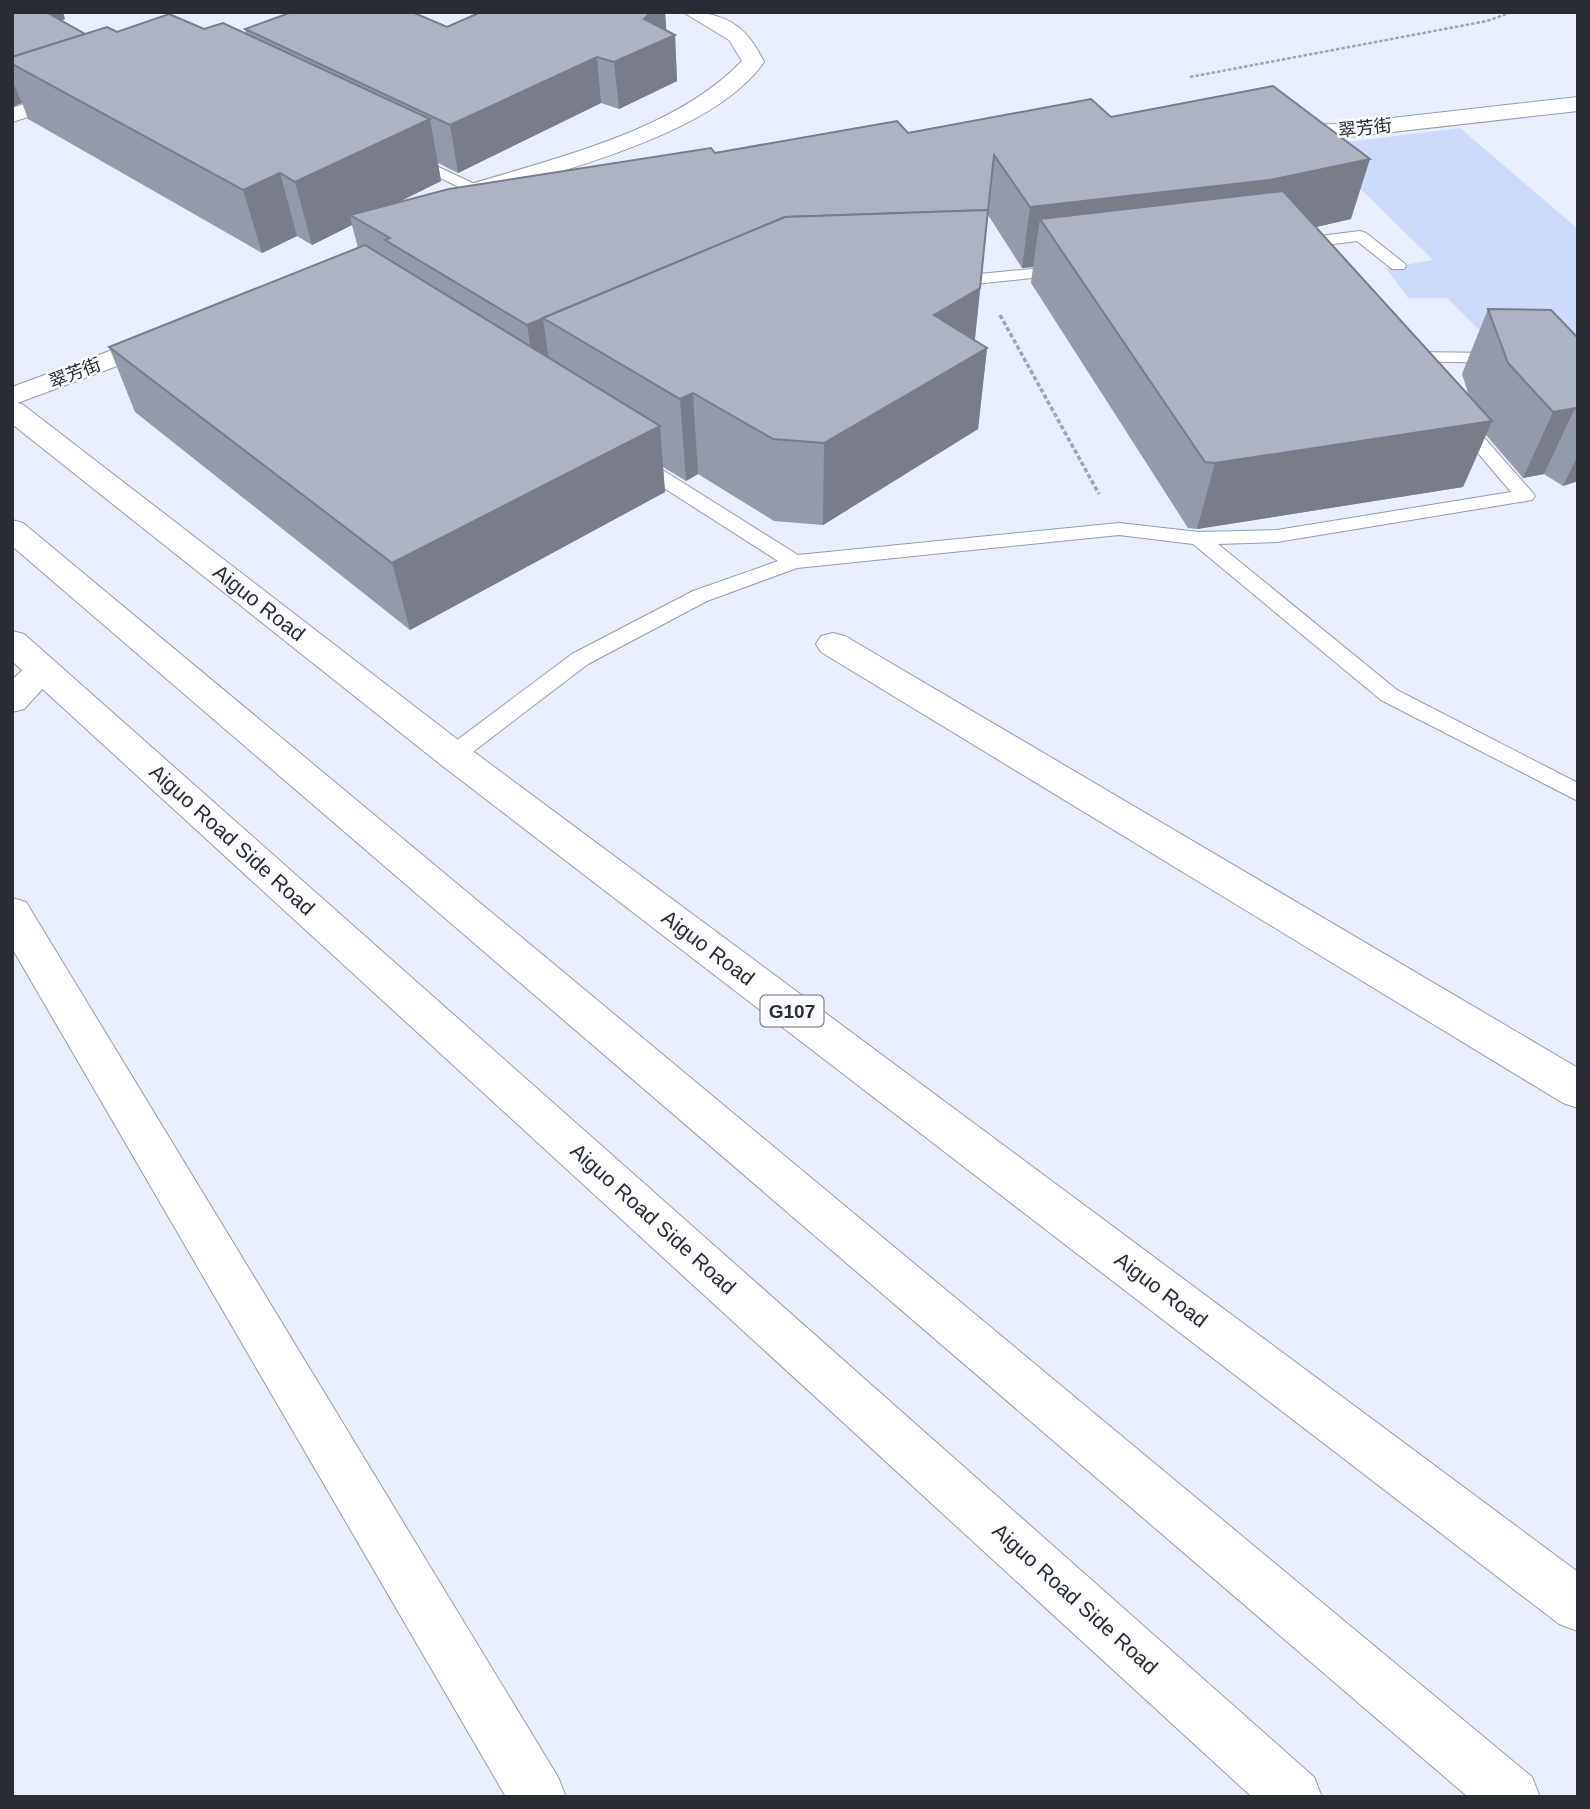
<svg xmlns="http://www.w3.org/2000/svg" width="1590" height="1809" viewBox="0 0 1590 1809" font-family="Arial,'Noto Sans SC',sans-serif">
  <rect width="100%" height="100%" fill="#e8eefc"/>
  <path fill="#ccdbfc" d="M1460,128L1578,229V406L1480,331L1447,298H1408L1386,268L1433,260L1317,146Z"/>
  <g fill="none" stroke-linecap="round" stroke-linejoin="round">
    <defs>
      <g id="lane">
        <path d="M411,154L481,187L484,190L476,195L471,193L406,161L404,158Z"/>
        <path d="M1360,231L1366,233L1404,263L1406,266L1404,269H1392L1357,241L1295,249L1287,244L1295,239Z"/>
        <path d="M1064,266L1070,268L1072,271L1070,274L947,287L939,282L947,277Z"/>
        <path d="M1405,352L1502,353L1511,358L1502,363L1399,361L1396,357L1399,353Z"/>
        <path d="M1459,415L1465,416L1532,492L1535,496L1532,500L1277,542L1218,544L1397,690L1578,783V801L1381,700L1193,544L1119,535L797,568L707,601L588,664L461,761L453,763L445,761L442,755L445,749L572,654L693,591L778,561L628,465L626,461L628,457H642L798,555L1119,523L1199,532L1277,530L1511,492L1450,420Z"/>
      </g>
      <g id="street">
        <path d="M683,12C724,12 746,24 764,62C714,134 565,169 484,195C472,203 462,211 447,207L444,202L468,185C558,157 675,131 742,61L729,40Z"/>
        <path d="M74,88L82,90L85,95L82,100L12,122V108Z"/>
        <path d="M1578,97V111L1339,138L1282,139L1274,137L1271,132L1274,127L1282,125L1339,124Z"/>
        <path d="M161,332L171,334L174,340L171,346L12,405V387Z"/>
        <path d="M833,633L845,636L1578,1068V1108L1563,1103L821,652L816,644L821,636Z"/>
        <path d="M43,658L55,662L60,670L24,709L12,712V680L31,662Z"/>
        <path d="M12,898L26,902L558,1777L566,1797H506L12,948Z"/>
      </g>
      <path id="primary" d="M12,631L24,634L1314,1777L1322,1797H1252L12,661Z"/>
      <g id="highway">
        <path d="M12,402L22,404L466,746L1578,1572V1631L1559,1624L440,764L12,424Z"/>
        <path d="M12,520L23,523L1532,1777L1540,1797H1468L12,546Z"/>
      </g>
    </defs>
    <use href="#lane" stroke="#959cad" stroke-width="2"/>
    <use href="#street" stroke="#959cad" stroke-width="2"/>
    <use href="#primary" stroke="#959cad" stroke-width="2"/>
    <use href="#highway" stroke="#959cad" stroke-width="2"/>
    <path stroke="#a0a5b1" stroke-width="2.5" stroke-dasharray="3.5 2" stroke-linecap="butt" d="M1190,77L1487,21L1512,12"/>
    <path stroke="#a0a5b1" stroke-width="3.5" stroke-dasharray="4.5 2.5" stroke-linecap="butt" d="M1000,315L1099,494"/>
    <use href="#lane" fill="#fff" fill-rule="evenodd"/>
    <use href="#street" fill="#fff" fill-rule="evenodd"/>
    <use href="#primary" fill="#fff" fill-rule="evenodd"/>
    <use href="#highway" fill="#fff" fill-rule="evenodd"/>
  </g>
  <path fill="#939aa9" d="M12,12L65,19L61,21L85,34L204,29L246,34L245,29L447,27L481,12H665L666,31L675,35L677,81L619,109L601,103L458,173L438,163L441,181L397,203L715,153L908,133L1111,117L1351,219L1316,227L1469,396L1462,374L1488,309L1578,338V481L1563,486L1544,474L1523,478L1486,435L1463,487L1197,529L1188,528L1031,283L1033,267L1022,268L988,215L975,340L987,348L978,429L823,525L774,521L698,474L686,481L663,467L665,492L410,630L135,412L109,347L358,248L352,225L312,245L297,236L262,253L28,119L22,103L12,107Z"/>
  <g fill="#787d89">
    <path d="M23,12H63L65,19L31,32Z"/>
    <path d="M651,12H665L667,39L675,35L677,81L619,109L614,62L644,19Z"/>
    <path d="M597,57L601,103L458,173L450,125Z"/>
    <path d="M12,80L22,103L12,107Z"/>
    <path d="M430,119L441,181L360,221L350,215L352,225L312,245L295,182Z"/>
    <path d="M1370,159L1351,219L1255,241L1040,219L1033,267L1022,268L1030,207Z"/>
    <path d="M280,173L297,236L262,253L243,190Z"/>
    <path d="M980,288L973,356L987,348L978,429L823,525L824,443L934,315Z"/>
    <path d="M543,319L552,382L537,388L527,325Z"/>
    <path d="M693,393L698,474L686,481L680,399Z"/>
    <path d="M1575,408L1544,474L1523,478L1553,412Z"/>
    <path d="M1492,421L1463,487L1197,529L1215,463Z"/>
    <path d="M660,426L665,492L410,630L392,563Z"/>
    <path d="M1578,455V481L1563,486Z"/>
  </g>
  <g fill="#abb3c4" stroke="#787d89" stroke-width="2">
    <path d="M12,12H46L85,34L12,57Z"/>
    <path d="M292,12H412L447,27L481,12H651L644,19L675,35L614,62L597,57L450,125L245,29Z"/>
    <path d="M169,14L204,29L223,23L430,119L295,182L280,173L243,190L12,64V57L107,27L117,32Z"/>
    <path d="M1273,86L1370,159L1270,180L1030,207L994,155L988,210L785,217L543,318H544L527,325L385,240L390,238L350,215L449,189L711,148L715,153L897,121L908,133L1091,99L1111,117Z"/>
    <path d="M1283,191L1492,421L1215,463L1205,462L1040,219Z"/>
    <path d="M988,210L980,288L934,315L987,348L824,443L773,439L693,393L680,399L543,318L785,217Z"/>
    <path d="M365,245L660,426L392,563L109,347Z"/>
    <path d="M1488,309L1551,310L1578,338V410L1575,408L1553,412L1508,363Z"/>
  </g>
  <g text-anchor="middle" stroke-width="5" stroke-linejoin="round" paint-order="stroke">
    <g font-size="18" fill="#292c33" stroke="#fafcff">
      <text transform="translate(1365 128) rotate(-6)" y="6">翠芳街</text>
      <text transform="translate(75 373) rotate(-21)" y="6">翠芳街</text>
    </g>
    <rect fill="#fafcff" stroke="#686a70" stroke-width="2" x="760.5" y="995.5" width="63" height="31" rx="5"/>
    <g font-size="19" font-weight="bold" fill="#292c33">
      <text x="792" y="1018">G107</text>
    </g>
    <g font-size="21" fill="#292c33" stroke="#fafcff">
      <text transform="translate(259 603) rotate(38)" y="7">Aiguo Road</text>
      <text transform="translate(232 840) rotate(42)" y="7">Aiguo Road Side Road</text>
      <text transform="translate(708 948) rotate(37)" y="7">Aiguo Road</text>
      <text transform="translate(653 1219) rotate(42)" y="7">Aiguo Road Side Road</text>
      <text transform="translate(1161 1290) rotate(37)" y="7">Aiguo Road</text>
      <text transform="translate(1075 1599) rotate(42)" y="7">Aiguo Road Side Road</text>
    </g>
  </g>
  <rect width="1590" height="1809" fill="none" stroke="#292c33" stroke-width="28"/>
</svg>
